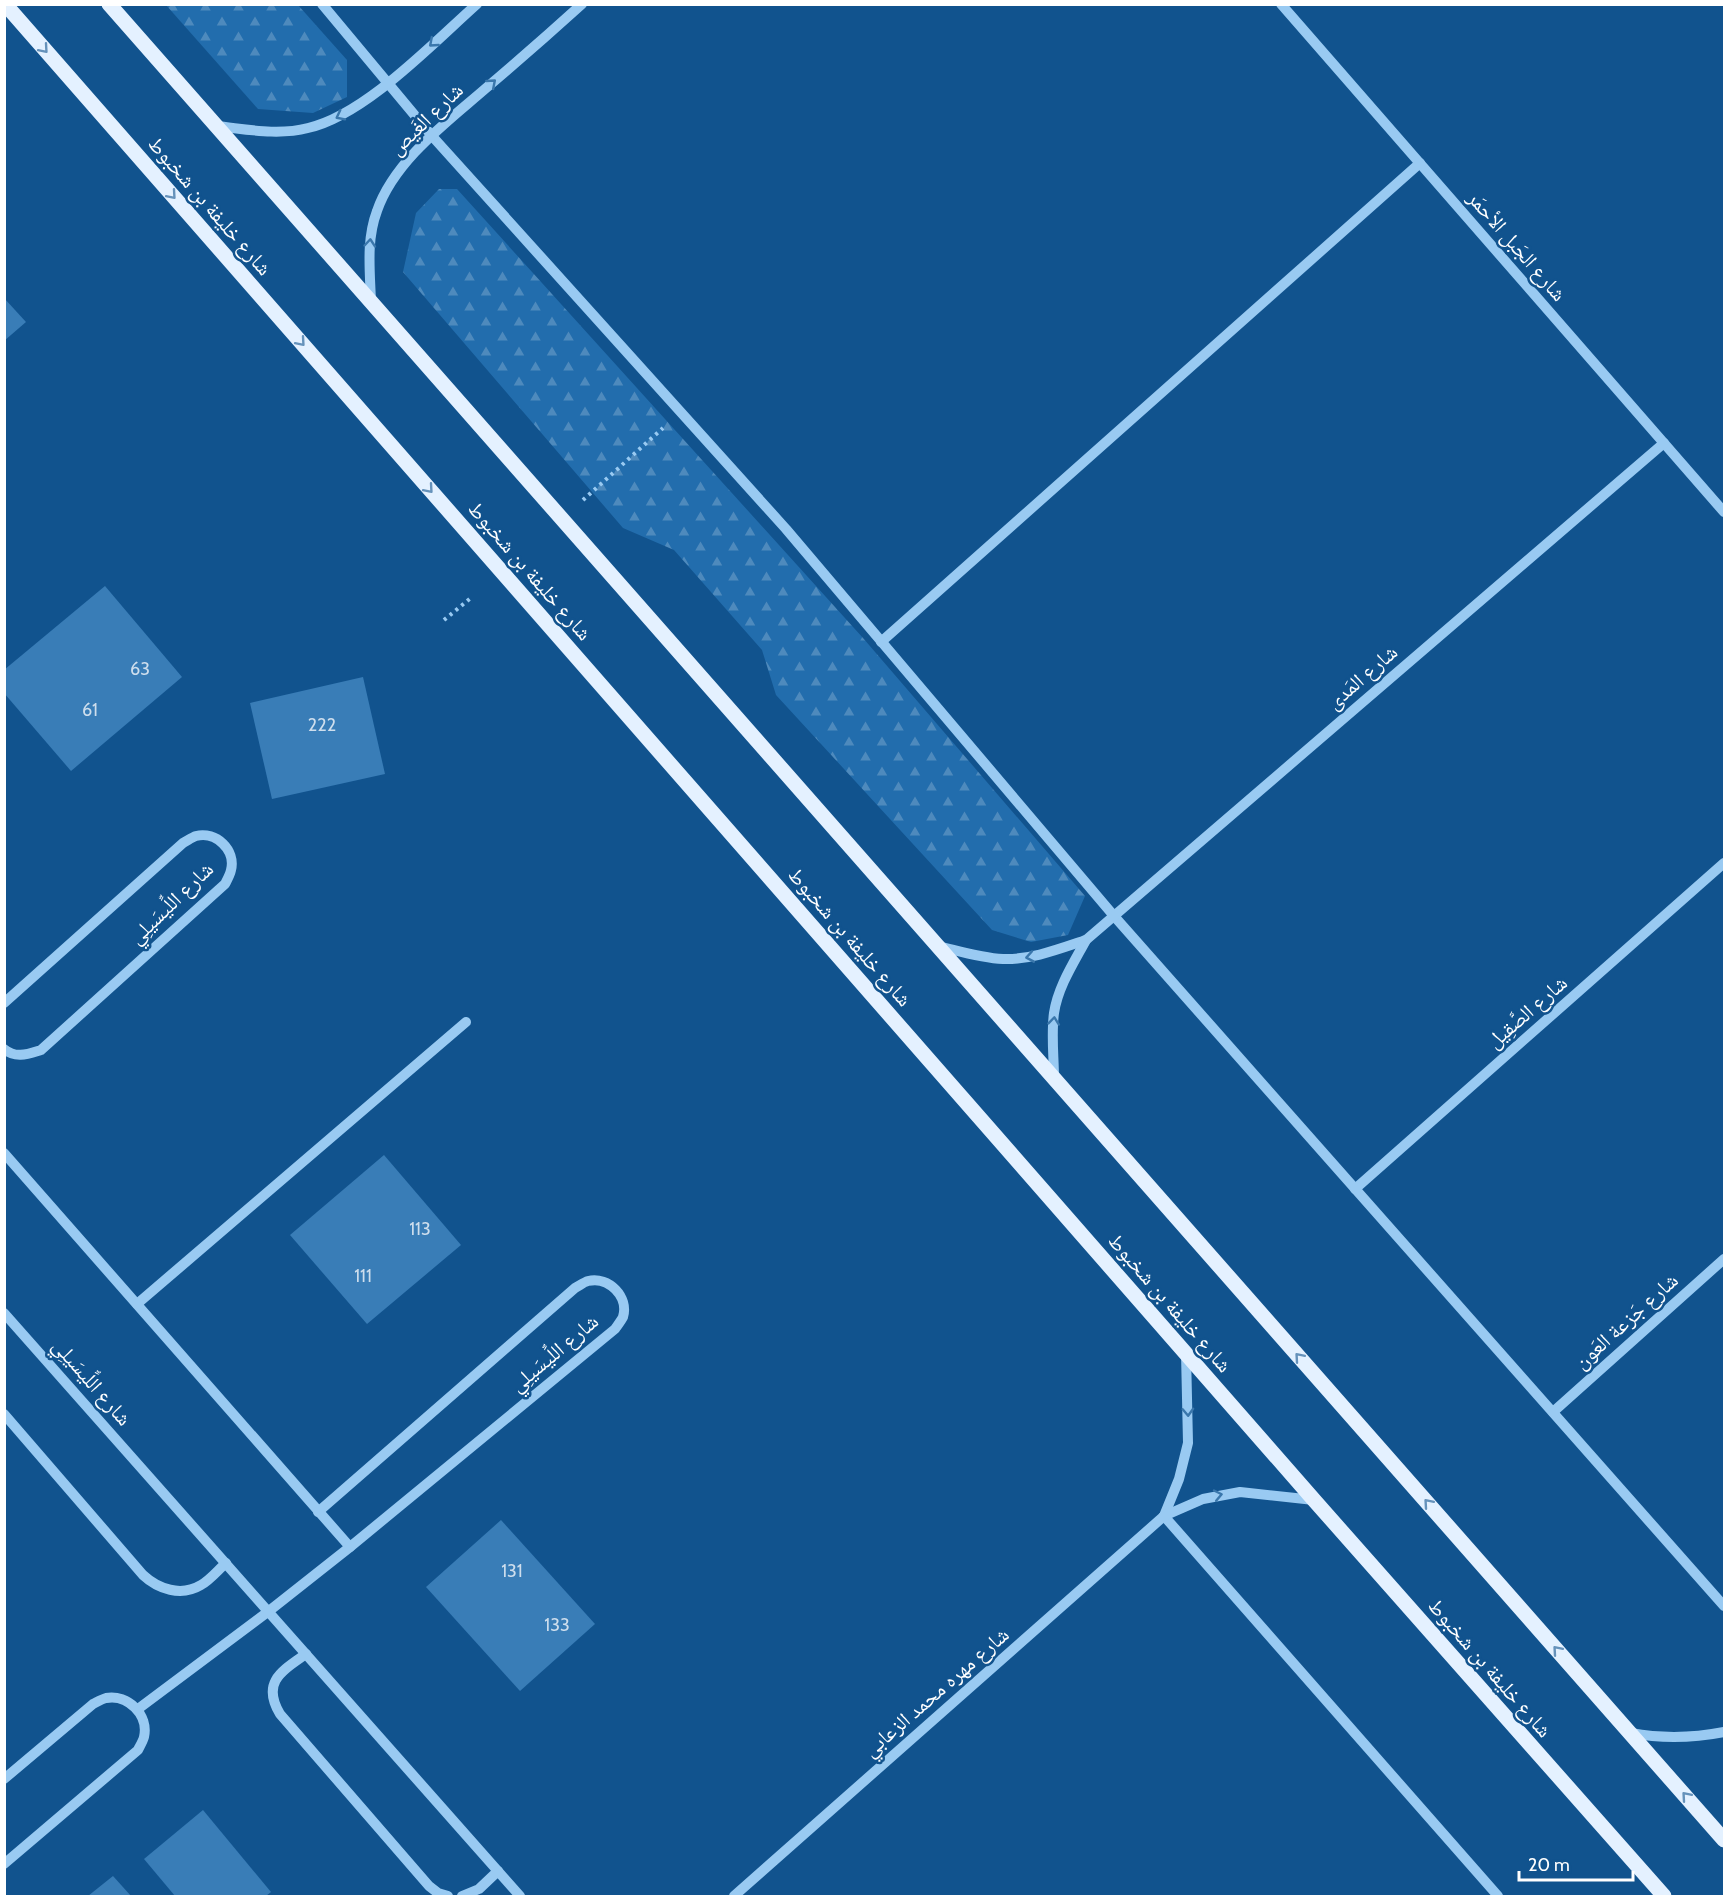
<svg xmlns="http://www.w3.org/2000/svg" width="1729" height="1901" viewBox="0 0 1729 1901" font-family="Cabin,'Noto Naskh Arabic',sans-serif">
  <defs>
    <pattern id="forest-firs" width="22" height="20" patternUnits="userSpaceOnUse" patternTransform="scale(1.5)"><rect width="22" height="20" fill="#226dad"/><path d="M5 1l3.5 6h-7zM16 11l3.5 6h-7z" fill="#4e8abd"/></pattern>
  </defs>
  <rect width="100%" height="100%" fill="#11538e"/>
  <g fill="url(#forest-firs)">
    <path d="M166,5H298L347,60V97L313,113L258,109Z"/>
    <path d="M439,189H457L863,638L1085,896L1068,935L1031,942L992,930L776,695L762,650L674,550L623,528L403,272L416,213Z"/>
  </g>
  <g fill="#397db7">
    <path d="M4,298L26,322L4,341Z"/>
    <path d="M105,586L182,677L71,771L4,693V670Z"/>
    <path d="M363,677L385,774L272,799L250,703Z"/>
    <path d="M384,1155L461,1245L367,1324L290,1235Z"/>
    <path d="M501,1520L595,1624L520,1691L426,1587Z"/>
    <path d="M203,1810L271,1892L266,1896H175L144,1859Z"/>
    <path d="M113,1876L131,1896H88Z"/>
  </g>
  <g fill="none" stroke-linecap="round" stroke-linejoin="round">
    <g stroke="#99caf2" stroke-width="4" stroke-dasharray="3 4.5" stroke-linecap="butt">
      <path d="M583,500L663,428"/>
      <path d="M444,620L472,597"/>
    </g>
    <g stroke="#99caf2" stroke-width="10">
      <path d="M322,4L432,136L786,529L1114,916L1724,1606"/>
      <path d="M1281,4L1724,512"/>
      <path d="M216,126C246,129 277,136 308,128C365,115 432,44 477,4"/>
      <path d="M371,302C370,271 366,240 377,211C394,161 447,122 485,89C518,61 550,33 582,4"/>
      <path d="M881,642L1420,163"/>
      <path d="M938,946C959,951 981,958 1003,959C1031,960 1059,949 1086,940"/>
      <path d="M4,1003L183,843C187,841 192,837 196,836C216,831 236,850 231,870C230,875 227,880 225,884L41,1050C28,1054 16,1059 4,1049"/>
      <path d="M1054,1079C1054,1057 1051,1035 1054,1013C1058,987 1073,964 1086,940L1664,443"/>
      <path d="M4,1153L350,1547"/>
      <path d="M1355,1189L1724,863"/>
      <path d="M137,1304L466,1022"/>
      <path d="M4,1313L520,1896"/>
      <path d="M1553,1412L1724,1259"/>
      <path d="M4,1414L143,1575C158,1589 181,1597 201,1585C210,1580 218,1570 226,1563"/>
      <path d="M1164,1516L1498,1896"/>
      <path d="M1164,1516L1179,1479L1188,1443L1186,1353"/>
      <path d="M306,1654C282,1671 261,1682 280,1714L429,1886L438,1893L448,1896"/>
      <path d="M138,1709L269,1611L350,1547L615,1329C617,1326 621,1321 623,1317C629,1297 609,1276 588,1281C584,1282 579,1286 575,1288L318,1512"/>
      <path d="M1631,1733C1663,1739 1693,1738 1724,1732"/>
      <path d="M4,1779L93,1704C97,1702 102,1699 106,1698C128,1694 149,1715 144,1737C143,1741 140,1746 138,1750L4,1864"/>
      <path d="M462,1896L479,1889L498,1871"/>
      <path d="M734,1896L1164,1516L1203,1499L1240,1492L1314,1500"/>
    </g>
    <g stroke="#e4f1ff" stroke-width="15">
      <path d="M5,4L1314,1500L1664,1896"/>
      <path d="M109,4L1724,1840"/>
    </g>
  </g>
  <defs><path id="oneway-chevron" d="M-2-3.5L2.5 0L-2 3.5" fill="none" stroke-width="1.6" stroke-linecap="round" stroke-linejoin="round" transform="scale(1.5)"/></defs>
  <g stroke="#3a77ac">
    <use href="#oneway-chevron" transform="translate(433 43) rotate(139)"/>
    <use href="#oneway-chevron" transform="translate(492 83) rotate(-41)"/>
    <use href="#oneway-chevron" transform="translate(340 116) rotate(153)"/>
    <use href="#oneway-chevron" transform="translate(370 243) rotate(-85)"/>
    <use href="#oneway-chevron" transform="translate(1030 957) rotate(170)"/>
    <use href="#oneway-chevron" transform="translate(1054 1021) rotate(-84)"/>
    <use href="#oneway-chevron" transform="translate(1188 1412) rotate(88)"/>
    <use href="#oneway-chevron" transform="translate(1218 1495) rotate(-12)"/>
  </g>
  <g stroke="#6592bb">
    <use href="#oneway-chevron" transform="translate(44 49) rotate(49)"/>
    <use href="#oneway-chevron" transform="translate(172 195) rotate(49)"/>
    <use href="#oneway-chevron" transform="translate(301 342) rotate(49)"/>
    <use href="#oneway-chevron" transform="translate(429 489) rotate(49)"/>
    <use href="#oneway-chevron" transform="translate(1299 1357) rotate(-131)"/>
    <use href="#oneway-chevron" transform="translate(1428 1503) rotate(-131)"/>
    <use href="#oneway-chevron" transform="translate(1557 1650) rotate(-131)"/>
    <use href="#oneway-chevron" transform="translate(1686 1796) rotate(-131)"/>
  </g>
  <g text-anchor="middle" stroke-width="5" stroke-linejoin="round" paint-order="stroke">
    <g font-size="18" fill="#cedeed">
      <text x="140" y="675">63</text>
      <text x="90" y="716">61</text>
      <text x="322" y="731">222</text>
      <text x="420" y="1235">113</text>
      <text x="363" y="1282">111</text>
      <text x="512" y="1577">131</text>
      <text x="557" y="1631">133</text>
    </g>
    <g font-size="21" fill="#fff" stroke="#11538e">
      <text transform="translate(426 119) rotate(-44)" y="7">شارع الغَيص</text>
      <text transform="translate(210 206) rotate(49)" y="7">شارع خليفة بن شخبوط</text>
      <text transform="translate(1517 246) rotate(49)" y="7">شارع الجَبل الأحمَر</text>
      <text transform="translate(530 571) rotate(49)" y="7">شارع خليفة بن شخبوط</text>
      <text transform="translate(1362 677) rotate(-41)" y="7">شارع المَدى</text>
      <text transform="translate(171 903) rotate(-44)" y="7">شارع اللِّيسَيلِي</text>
      <text transform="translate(850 937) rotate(49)" y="7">شارع خليفة بن شخبوط</text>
      <text transform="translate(1527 1012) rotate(-41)" y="7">شارع الصَّقِيل</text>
      <text transform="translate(1170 1303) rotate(49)" y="7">شارع خليفة بن شخبوط</text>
      <text transform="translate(1626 1321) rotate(-42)" y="7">شارع جَزعة العَون</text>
      <text transform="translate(554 1353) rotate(-40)" y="7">شارع اللِّيسَيلِي</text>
      <text transform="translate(92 1382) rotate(49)" y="7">شارع اللِّيسَيلِي</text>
      <text transform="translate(1490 1668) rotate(49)" y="7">شارع خليفة بن شخبوط</text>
      <text transform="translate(936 1692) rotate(-41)" y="7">شارع مهره محمد الزعابي</text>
    </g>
  </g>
  <rect width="1729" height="1901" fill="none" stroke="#ffffff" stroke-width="12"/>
  <path d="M1519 1871v9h114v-9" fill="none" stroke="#ffffff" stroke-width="3"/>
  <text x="1528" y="1871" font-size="18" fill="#ffffff" stroke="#11538e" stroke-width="4.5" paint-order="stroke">20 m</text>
</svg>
